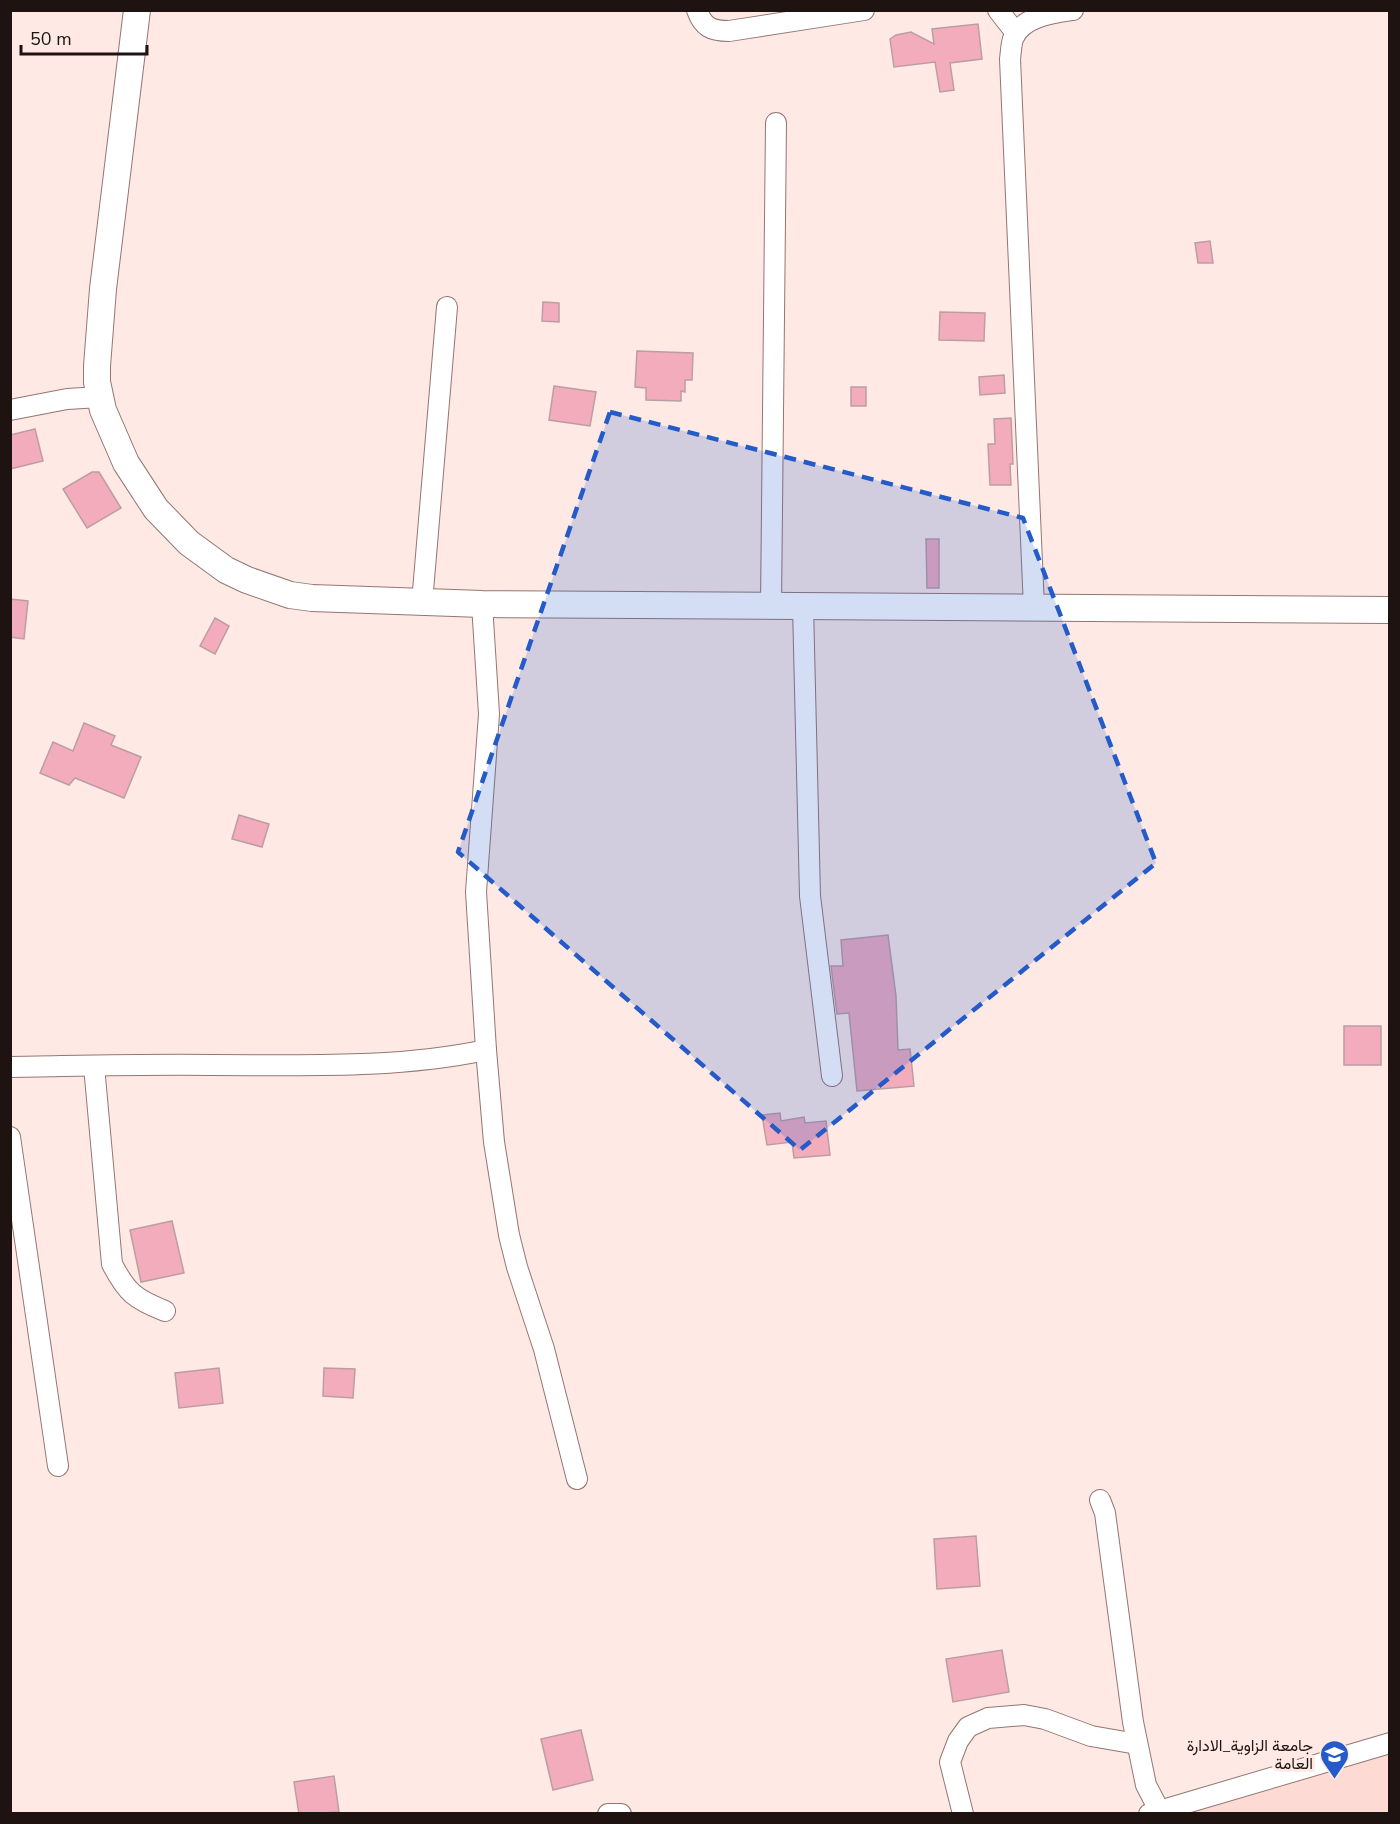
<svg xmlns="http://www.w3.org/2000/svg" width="1400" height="1824" viewBox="0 0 1400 1824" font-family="'Nunito Sans',Vazirmatn,sans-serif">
  <rect width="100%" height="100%" fill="#fee9e5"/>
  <path fill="#fddbd4" d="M1389,1747V1813H1169Z"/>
  <g fill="#f3acbc" stroke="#bd9da4" stroke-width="1.5">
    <path d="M978,24L982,59L950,63L954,90L940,92L935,62L894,67L890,39L896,35L911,32L934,44L932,29Z"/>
    <path d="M1210,241L1213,263H1198L1195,243Z"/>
    <path d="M543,302L559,303V322L542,321Z"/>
    <path d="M940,312L985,313L984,341L939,340Z"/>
    <path d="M637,351L693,353L692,380H685V392L681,391V401L646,400V388L635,387Z"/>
    <path d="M1004,375L1005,393L980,395L979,377Z"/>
    <path d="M554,386L596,392L590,426L549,420Z"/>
    <rect x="851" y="387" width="15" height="19"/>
    <path d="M1011,418L1013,464H1010L1011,485H990L988,444H995L994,419Z"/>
    <path d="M35,429L43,461L10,469V435Z"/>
    <path d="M92,472H99L121,508L87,528L63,489Z"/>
    <path d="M926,539H939V588H927Z"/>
    <path d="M10,599L28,601L24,639L10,637Z"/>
    <path d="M215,618L229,626L215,654L200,646Z"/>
    <path d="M84,723L115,736L111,745L141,757L124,798L75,778L69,785L40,773L53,742L73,751Z"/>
    <path d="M239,815L269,824L262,847L232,839Z"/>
    <path d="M888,935L896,996L898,1050L910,1049L914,1086L857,1091L849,1013L837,1014L831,966H843L841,940Z"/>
    <rect x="1344" y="1026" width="37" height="39"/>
    <path d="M780,1113L781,1121L804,1117L805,1123L826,1121L830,1155L794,1158L792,1142L767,1145L762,1115Z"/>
    <path d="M172,1221L184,1273L141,1282L130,1230Z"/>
    <path d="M219,1368L223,1403L179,1408L175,1373Z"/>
    <path d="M324,1368L355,1369L353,1398L323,1396Z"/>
    <path d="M976,1536L980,1586L937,1589L934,1539Z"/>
    <path d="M1002,1650L1009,1692L953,1702L946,1659Z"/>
    <path d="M581,1730L593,1780L553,1790L541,1739Z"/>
    <path d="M334,1776L339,1812L299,1814L294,1782Z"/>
  </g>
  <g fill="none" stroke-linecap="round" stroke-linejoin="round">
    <defs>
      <g id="minor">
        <path d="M697,10C703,27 711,31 729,31L864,10"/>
        <path d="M998,10L1016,33"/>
        <path d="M10,410L67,399L100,397"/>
        <path d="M422,603L447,307"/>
        <path d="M771,606L776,123"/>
        <path d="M803,606L810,896L832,1076"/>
        <path d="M1034,608L1010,59C1011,52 1011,45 1013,39C1021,17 1052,13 1073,10"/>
        <path d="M486,1050L494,1142L509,1235L517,1267L544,1349L577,1479"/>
        <path d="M94,1066L112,1264C127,1293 135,1299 165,1311"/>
        <path d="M10,1067C78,1066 145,1064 212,1065C304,1065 395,1069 486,1050L476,892L489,714L482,604"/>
        <path d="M10,1137L58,1466"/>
        <path d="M1100,1500L1105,1513L1133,1722L1146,1785L1159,1810"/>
        <path d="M608,1814H621"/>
        <path d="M963,1814L950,1762L958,1741L968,1727L988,1718L1024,1715L1045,1719L1091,1736L1137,1744"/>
        <path d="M1149,1814L1390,1743"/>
      </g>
      <path id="tertiary" d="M137,10L103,289L97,366V382L103,410L126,463L156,509L189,543L226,570L247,580L290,595L312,598L482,604L1390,610"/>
    </defs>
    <use href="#minor" stroke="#947671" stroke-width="22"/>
    <use href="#tertiary" stroke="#947671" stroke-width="28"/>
    <use href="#minor" stroke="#fff" stroke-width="20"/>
    <use href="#tertiary" stroke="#fff" stroke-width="26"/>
  </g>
  <path fill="#245bc8" fill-opacity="0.2" stroke="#245bc8" stroke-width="4.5" stroke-dasharray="12 8" stroke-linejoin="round" d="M610,412L1023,518L1156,863L800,1150L458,852Z"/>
  <defs>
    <symbol id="university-pin" viewBox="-11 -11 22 30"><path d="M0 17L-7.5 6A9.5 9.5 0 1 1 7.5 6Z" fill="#245bc8" stroke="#fee9e5"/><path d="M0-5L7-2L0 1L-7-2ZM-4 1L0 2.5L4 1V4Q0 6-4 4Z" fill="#fff"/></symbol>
  </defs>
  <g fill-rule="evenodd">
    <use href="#university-pin" x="1318" y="1738" width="33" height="45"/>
  </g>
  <g text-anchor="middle" stroke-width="6" stroke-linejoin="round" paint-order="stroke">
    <g font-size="16" fill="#1e1311" stroke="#fee9e5" text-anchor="end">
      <text x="1313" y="1751">جامعة الزاوية_الادارة<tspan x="1313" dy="18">العامة</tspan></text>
    </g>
  </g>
  <rect width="1400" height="1824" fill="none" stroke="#1e1311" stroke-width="24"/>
  <path d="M21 45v9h126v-9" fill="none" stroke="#1e1311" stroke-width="3"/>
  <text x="30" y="45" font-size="18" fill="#1e1311" stroke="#fee9e5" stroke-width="4.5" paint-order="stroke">50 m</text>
</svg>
